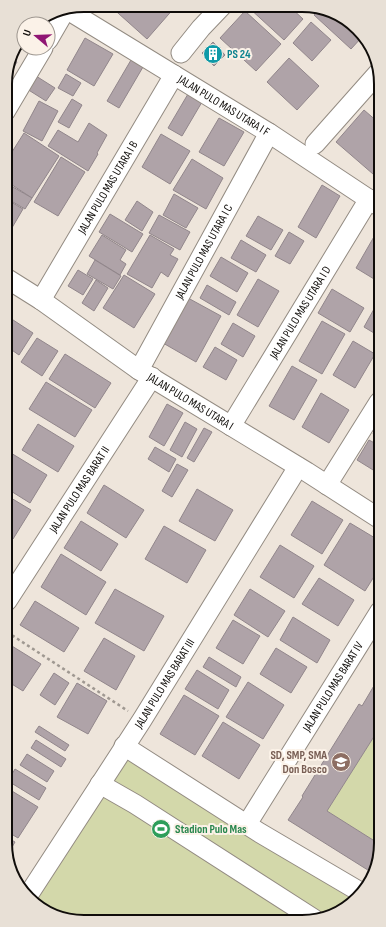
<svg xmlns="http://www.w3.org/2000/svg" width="386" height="927" viewBox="0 0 386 927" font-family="'Sofia Sans Condensed',sans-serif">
  <rect width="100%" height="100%" fill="#eee5db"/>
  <g fill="#d3d8aa">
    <path d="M380,727L381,845L327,811Z"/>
    <path d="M126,757L353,900L322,919L69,921L35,903Z"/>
  </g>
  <g fill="#afa3a8" stroke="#91868b">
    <path d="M109,5L174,6L175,7L147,39Z"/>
    <path d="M249,6H289L303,19L284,40L248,7Z"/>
    <path d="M320,8L358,28L362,37L351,49L314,15Z"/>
    <path d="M245,11L281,44L256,71L220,38Z"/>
    <path d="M311,22L331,40L312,61L293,43Z"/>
    <path d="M85,38L113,54L94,86L67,70Z"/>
    <path d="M213,42L225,55L214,66L202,53Z"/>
    <path d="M11,58L17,62L6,80L5,79Z"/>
    <path d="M289,58L319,86L297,110L267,82Z"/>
    <path d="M131,60L143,67L119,108L107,101Z"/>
    <path d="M66,74L81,83L73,96L58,88Z"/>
    <path d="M36,76L55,88L46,101L27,89Z"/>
    <path d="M188,94L202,102L182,136L168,128Z"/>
    <path d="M72,99L82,105L69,128L58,122Z"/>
    <path d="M39,101L58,111L42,141L23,131Z"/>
    <path d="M364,110L379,123V168L373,174L336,142Z"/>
    <path d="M219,118L244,132L224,166L199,152Z"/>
    <path d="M89,123L107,135L97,153L98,154L88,171L48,146L58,130L78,142Z"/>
    <path d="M24,133L59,156L32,198L6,181L5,163Z"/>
    <path d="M161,134L190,151L170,184L142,167Z"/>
    <path d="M61,157L85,172L58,216L34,202Z"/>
    <path d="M192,159L223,178L206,209L173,190Z"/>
    <path d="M6,183L32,198L25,209L6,198Z"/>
    <path d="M322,185L340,196L316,238L298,227Z"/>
    <path d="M174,194L198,208L186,228L163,215Z"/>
    <path d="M6,199L23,209L6,238Z"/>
    <path d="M137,201L153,212L142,231L125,220Z"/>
    <path d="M110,214L143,234L132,252L99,232Z"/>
    <path d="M159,215L190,232L180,250L149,233Z"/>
    <path d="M258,216L283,230L271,250L246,236Z"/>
    <path d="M379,228V282L356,268Z"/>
    <path d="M289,232L304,241L290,264L275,256Z"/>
    <path d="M102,235L126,250L120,260L126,264L120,275L89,256Z"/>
    <path d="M150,235L174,249L170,255L178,259L168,277L161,272L152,288L127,274Z"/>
    <path d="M241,240L266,255L256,272L231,258Z"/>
    <path d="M221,257L248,273L237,292L210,276Z"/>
    <path d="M95,260L121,276L113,289L87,274Z"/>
    <path d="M78,270L93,279L83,295L68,286Z"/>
    <path d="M124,275L155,294L134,328L103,308Z"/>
    <path d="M258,279L279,291L258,327L237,315Z"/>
    <path d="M96,280L108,288L94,311L82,303Z"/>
    <path d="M207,285L236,302L229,315L200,298Z"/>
    <path d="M332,289L364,308L350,332L318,313Z"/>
    <path d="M188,298L221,316L196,362L163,343Z"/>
    <path d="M379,300V336L364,327Z"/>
    <path d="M7,316L33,333L19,355L6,346Z"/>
    <path d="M322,321L345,334L322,374L299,361Z"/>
    <path d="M233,323L255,336L243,357L221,344Z"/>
    <path d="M37,338L58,351L42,376L21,362Z"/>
    <path d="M353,341L375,354L355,388L333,375Z"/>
    <path d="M215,347L237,360L226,380L203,367Z"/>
    <path d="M65,354L111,383L95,408L49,379Z"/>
    <path d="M292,366L317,380L294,420L269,406Z"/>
    <path d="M46,382L92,410L75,437L29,409Z"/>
    <path d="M321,393L349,410L329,443L302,427Z"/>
    <path d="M167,404L183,413L164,446L149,437Z"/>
    <path d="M185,422L197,429L182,457L170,450Z"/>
    <path d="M379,422L380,438L373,434Z"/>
    <path d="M38,424L74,446L58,472L22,450Z"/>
    <path d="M204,428L212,432L194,462L187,458Z"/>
    <path d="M369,440L380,446V470L378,473L357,460Z"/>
    <path d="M155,447L176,459L169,472L148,459Z"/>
    <path d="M6,450L47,475L30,503L6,488Z"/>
    <path d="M177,464L188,470L172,497L162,491Z"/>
    <path d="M104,485L144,510L126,538L87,513Z"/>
    <path d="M197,489L233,510L215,541L179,521Z"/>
    <path d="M6,495L31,510L13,539L7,535Z"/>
    <path d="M312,501L343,520L322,554L291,535Z"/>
    <path d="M81,521L118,544L101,571L64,548Z"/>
    <path d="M350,523L380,541V567L365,591L324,565Z"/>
    <path d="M164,526L206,550L187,583L145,559Z"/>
    <path d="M280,545L314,566L294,598L260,577Z"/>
    <path d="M61,554L106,582L86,615L41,587Z"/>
    <path d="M319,578L354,600L338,626L302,604Z"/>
    <path d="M115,589L164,616L144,651L95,623Z"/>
    <path d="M250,589L285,611L268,637L234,615Z"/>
    <path d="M35,601L79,628L64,652L20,625Z"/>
    <path d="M293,617L330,640L317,663L280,640Z"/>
    <path d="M233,620L260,636L243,664L216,648Z"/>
    <path d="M104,638L135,656L116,690L84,671Z"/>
    <path d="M7,643L41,664L23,691L7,681Z"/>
    <path d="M276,648L307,667L291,693L260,674Z"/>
    <path d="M209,657L241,677L236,687L203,667Z"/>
    <path d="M197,670L229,690L218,709L185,689Z"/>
    <path d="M54,673L69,683L55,705L40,695Z"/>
    <path d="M248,682L284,705L263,739L226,717Z"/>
    <path d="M77,683L107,701L88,734L57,717Z"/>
    <path d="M375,684L380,687V727L327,811L381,845V848L371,872L288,820L303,797L302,796L359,704L362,706Z"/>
    <path d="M184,695L219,716L195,755L160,734Z"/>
    <path d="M223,722L260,745L239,779L202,756Z"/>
    <path d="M39,726L69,745L65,751L35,732Z"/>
    <path d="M36,740L66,759L61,767L31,748Z"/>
    <path d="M27,754L54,771L47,782L20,765Z"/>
    <path d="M15,769L46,788L39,800L8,781Z"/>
    <path d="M7,788L38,807L18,838L8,832Z"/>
    <path d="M8,838L15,842L8,854Z"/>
  </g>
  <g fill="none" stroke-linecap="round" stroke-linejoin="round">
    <defs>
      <g id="minor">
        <path id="s1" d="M66,9L269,133L379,206"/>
        <path d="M48,40L66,9"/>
        <path d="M181,53L201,28L222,6"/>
        <path d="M5,112L43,48"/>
        <path d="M315,144L378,73"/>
        <path id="s2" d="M6,278L41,300L139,370L307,472L380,519"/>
        <path id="s3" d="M41,300L174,75"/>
        <path id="s4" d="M139,370L269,133"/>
        <path id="s5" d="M231,426L369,199"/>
        <path d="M327,485L379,402"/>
        <path id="s6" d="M7,601L152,377"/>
        <path d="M124,746L260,833L362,893"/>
        <path d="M100,784L135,804L314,919"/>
        <path id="s7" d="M247,824L380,611"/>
        <path id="s8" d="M27,897L142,720L298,467"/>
      </g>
    </defs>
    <use href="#minor" stroke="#938b82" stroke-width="21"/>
    <path stroke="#9f9891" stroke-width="2.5" stroke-dasharray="3 3" stroke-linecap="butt" d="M7,632L128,711"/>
    <use href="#minor" stroke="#fff" stroke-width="19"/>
  </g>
  <defs>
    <symbol id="building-disc" viewBox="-11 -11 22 22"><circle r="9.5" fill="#0f9aa8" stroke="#fbf2e8"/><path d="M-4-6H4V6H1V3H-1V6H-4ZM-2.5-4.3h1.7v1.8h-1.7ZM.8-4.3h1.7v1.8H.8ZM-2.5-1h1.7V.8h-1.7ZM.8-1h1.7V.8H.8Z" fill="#fff"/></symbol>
    <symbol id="school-disc" viewBox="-11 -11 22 22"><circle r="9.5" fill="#8d6e63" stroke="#fbf2e8"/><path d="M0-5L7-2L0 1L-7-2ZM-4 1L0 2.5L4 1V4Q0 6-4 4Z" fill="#fff"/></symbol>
    <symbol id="stadium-disc" viewBox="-11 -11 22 22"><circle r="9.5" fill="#2e9e5b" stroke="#fbf2e8"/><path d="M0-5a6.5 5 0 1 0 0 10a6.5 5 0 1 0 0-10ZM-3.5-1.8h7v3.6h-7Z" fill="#fff"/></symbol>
  </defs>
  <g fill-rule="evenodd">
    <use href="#building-disc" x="202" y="43" width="22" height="22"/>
    <use href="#school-disc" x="330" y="751" width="22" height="22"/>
    <use href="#stadium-disc" x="150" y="818" width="22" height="22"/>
  </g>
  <g text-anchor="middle" stroke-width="4" stroke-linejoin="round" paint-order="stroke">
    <g font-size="12" font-weight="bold" fill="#0d838f" stroke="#fbf2e8" text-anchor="start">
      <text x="227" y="58">PS 24</text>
    </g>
    <g font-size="12" fill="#100d0a" stroke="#fbf2e8">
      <text dy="4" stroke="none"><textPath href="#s1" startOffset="185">JALAN PULO MAS UTARA I F</textPath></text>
      <text dy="4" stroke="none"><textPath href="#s3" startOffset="131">JALAN PULO MAS UTARA I B</textPath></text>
      <text dy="4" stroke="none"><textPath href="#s4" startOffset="135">JALAN PULO MAS UTARA I C</textPath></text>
      <text dy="4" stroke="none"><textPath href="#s5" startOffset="133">JALAN PULO MAS UTARA I D</textPath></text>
      <text dy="4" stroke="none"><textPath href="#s2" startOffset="222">JALAN PULO MAS UTARA I</textPath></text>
      <text dy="4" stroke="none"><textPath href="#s6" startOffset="133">JALAN PULO MAS BARAT II</textPath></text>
      <text dy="4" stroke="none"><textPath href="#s8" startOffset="254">JALAN PULO MAS BARAT III</textPath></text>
      <text dy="4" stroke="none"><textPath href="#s7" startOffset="162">JALAN PULO MAS BARAT IV</textPath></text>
    </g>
    <g font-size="12" font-weight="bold" fill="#785e54" stroke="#fbf2e8" text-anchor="end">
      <text x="327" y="759">SD, SMP, SMA<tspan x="327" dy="14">Don Bosco</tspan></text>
    </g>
    <g font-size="12" font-weight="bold" fill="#27864d" stroke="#fbf2e8" text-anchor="start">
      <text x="175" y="833">Stadion Pulo Mas</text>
    </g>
  </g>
  <path d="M0 0H386V927H0ZM84 12H302A72 72 0 0 1 374 84V843A72 72 0 0 1 302 915H84A72 72 0 0 1 12 843V84A72 72 0 0 1 84 12Z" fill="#e8e0d6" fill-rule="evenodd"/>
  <path fill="none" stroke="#100d0a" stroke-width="2" d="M84 12H302A72 72 0 0 1 374 84V843A72 72 0 0 1 302 915H84A72 72 0 0 1 12 843V84A72 72 0 0 1 84 12Z"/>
  <g transform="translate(36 36) rotate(289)"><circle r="19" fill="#fbf2e8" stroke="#9d968f"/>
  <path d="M0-3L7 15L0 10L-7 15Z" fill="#901674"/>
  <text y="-6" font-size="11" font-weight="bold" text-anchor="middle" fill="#100d0a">U</text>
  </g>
</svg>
